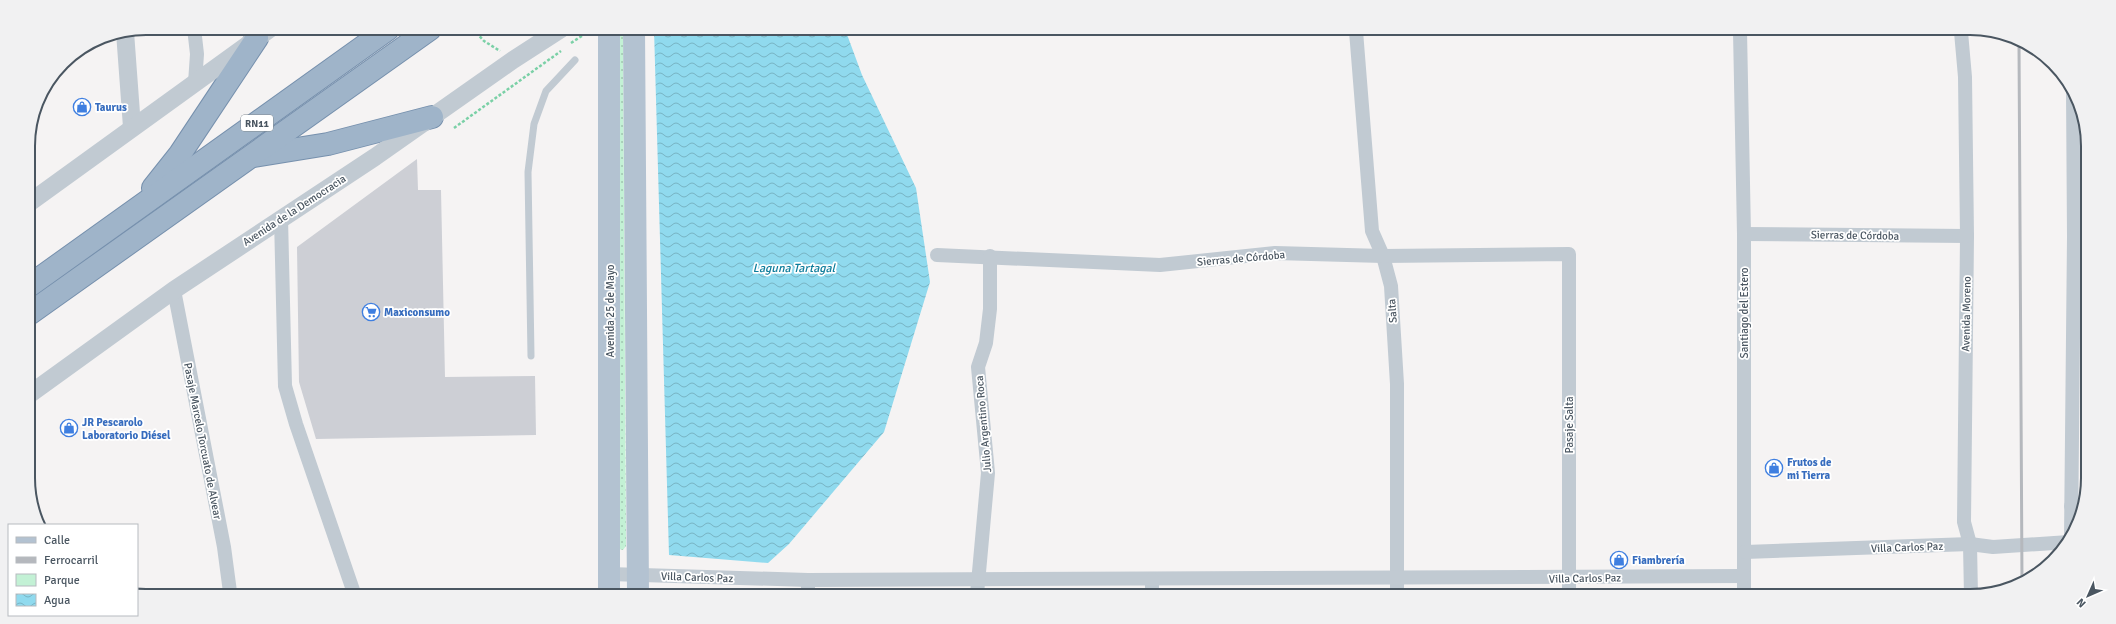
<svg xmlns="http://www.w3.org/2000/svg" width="2116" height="624" viewBox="0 0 2116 624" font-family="Signika,sans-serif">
  <defs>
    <pattern id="green-dots" width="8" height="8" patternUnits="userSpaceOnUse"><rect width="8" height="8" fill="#c3f1d5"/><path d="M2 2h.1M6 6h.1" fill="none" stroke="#a0c6b0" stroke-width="1.8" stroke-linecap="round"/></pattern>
    <pattern id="water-waves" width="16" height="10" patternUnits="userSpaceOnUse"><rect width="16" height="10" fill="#90daee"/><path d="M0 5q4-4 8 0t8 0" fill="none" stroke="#78b4c4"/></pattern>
  </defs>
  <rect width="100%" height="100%" fill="#f5f3f3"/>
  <path fill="url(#green-dots)" d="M621,30L623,33L626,546L623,550L619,549V31Z"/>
  <path fill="url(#water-waves)" d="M654,29H845L862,75L916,188L930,282L884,432L789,544L768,563L669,555Z"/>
  <path fill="#cdcfd5" d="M417,159L418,190H441L445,377L535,376L536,435L316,439L299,382L297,247Z"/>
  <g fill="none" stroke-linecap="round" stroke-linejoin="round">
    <defs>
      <g id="trunk">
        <path d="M254,156L328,144L432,117"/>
        <path d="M153,188L180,154L257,38"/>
        <path d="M29,286L388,29"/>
        <path d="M29,314L430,29"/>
      </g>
    </defs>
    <use href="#trunk" stroke="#7690ad" stroke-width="24"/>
    <g stroke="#7ad0a6" stroke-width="2.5" stroke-dasharray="3 2" stroke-linecap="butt">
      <path d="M473,29L484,41L500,51"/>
      <path d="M571,43L591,30"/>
      <path d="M454,128L561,51"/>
    </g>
    <path stroke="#c1cad2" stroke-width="7" d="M531,356L528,172L534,124L546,91L575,60"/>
    <g stroke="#c1cad2" stroke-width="14">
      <path d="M194,28L197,54L195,83"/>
      <path d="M1356,31L1372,231L1383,256L1391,286L1397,384V595"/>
      <path d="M1740,31L1744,234V595"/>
      <path d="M1961,32L1965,77L1967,236L1964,522L1970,544L1971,596"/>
      <path d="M281,218L285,386L296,424L354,593"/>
      <path d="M1744,234L1967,236"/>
      <path d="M937,255L1160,265L1275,253L1383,256L1569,254V595"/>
      <path d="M174,290L224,547L230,592"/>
      <path d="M2071,506H2084"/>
      <path d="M2071,538L2074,237L2073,90"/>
      <path d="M1745,552L1970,544L1993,547L2069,542"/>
      <path d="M609,574L808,580L1744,576"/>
      <path d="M808,580V593"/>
      <path d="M977,594L988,473L978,367L986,343L990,309V256"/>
      <path d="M1152,594V580"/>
    </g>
    <g stroke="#c1cad2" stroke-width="18">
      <path d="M125,32L132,127"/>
      <path d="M29,203L271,28"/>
      <path d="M30,394L174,290L375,157L513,60L561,29"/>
    </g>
    <g stroke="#b3c2d1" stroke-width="22">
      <path d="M634,29L638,593"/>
      <path d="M609,593V29"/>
    </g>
    <use href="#trunk" stroke="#9fb4c9" stroke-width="22"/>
    <path stroke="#b5b8bd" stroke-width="3" d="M2019,43L2022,582"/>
  </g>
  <defs>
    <symbol id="shop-ring" viewBox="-11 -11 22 22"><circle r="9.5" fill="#fff" stroke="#3f7fe0" stroke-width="1.5"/><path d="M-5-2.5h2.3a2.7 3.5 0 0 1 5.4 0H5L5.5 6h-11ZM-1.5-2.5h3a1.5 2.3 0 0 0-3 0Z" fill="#3f7fe0"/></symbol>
    <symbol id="supermarket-ring" viewBox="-11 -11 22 22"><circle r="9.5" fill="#fff" stroke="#3f7fe0" stroke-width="1.5"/><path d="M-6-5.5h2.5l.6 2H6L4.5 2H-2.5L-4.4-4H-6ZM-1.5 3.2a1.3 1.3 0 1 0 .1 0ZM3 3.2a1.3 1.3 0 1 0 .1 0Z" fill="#3f7fe0"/></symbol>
  </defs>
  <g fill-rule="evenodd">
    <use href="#shop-ring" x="72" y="97" width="20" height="20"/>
    <use href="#supermarket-ring" x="361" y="302" width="20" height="20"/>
    <use href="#shop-ring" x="59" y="418" width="20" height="20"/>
    <use href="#shop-ring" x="1764" y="458" width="20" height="20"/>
    <use href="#shop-ring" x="1609" y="550" width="20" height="20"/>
  </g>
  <g text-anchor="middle" stroke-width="3.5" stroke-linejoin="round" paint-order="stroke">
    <rect fill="#fff" stroke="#808990" stroke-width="1" x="241" y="115" width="32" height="16" rx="3"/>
    <g font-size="10" font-weight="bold" fill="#4a5661">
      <text x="257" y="127">RN11</text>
    </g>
    <g font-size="11" font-weight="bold" fill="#366cbe" stroke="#fff" text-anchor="start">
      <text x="95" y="111">Taurus</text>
      <text x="384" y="316">Maxiconsumo</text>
      <text x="82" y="426">JR Pescarolo<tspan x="82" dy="13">Laboratorio Diésel</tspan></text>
      <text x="1787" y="466">Frutos de<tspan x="1787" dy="13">mi Tierra</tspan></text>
      <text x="1632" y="564">Fiambrería</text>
    </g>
    <g font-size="11" fill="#4a5661" stroke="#fff">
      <text transform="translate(294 210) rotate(-33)" y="4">Avenida de la Democracia</text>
      <text transform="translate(1855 235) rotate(1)" y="4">Sierras de Córdoba</text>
      <text transform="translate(1241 258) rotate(-5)" y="4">Sierras de Córdoba</text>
      <text transform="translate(610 311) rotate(-90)" y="4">Avenida 25 de Mayo</text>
      <text transform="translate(1392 311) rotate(-94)" y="4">Salta</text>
      <text transform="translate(1744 313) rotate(-90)" y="4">Santiago del Estero</text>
      <text transform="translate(1966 314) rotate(-89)" y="4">Avenida Moreno</text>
      <text transform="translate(983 424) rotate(-95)" y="4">Julio Argentino Roca</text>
      <text transform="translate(1569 425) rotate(-90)" y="4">Pasaje Salta</text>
      <text transform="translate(203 441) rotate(79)" y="4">Pasaje Marcelo Torcuato de Alvear</text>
      <text transform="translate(1907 547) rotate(-2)" y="4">Villa Carlos Paz</text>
      <text transform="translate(697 577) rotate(2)" y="4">Villa Carlos Paz</text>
      <text transform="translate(1585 578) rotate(-1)" y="4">Villa Carlos Paz</text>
    </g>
    <g font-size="12" font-style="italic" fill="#0c7c9b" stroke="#fff">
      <text x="794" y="272">Laguna Tartagal</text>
    </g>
  </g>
  <path d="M0 0H2116V624H0ZM146 35H1970A111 111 0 0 1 2081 146V478A111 111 0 0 1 1970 589H146A111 111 0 0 1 35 478V146A111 111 0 0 1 146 35Z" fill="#f1f1f2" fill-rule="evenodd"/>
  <path fill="none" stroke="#4a5661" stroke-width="2" d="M146 35H1970A111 111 0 0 1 2081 146V478A111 111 0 0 1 1970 589H146A111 111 0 0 1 35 478V146A111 111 0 0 1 146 35Z"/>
  <rect x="8" y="524" width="130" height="92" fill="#ffffff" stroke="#b7bbc0"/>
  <rect x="16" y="537" width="20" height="6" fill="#b3c2d1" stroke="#b7bbc0"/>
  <text x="44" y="544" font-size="12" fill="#4a5661">Calle</text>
  <rect x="16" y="557" width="20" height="6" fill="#b5b8bd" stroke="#b7bbc0"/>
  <text x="44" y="564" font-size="12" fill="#4a5661">Ferrocarril</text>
  <rect x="16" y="574" width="20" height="12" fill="#c3f1d5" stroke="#b7bbc0"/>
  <text x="44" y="584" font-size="12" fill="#4a5661">Parque</text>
  <rect x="16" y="594" width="20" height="12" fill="url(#water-waves)" stroke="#b7bbc0"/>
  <text x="44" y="604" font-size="12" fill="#4a5661">Agua</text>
  <g transform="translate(2088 596) rotate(225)" stroke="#ffffff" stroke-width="3" paint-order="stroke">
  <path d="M0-3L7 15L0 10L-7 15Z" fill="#4a5661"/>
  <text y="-6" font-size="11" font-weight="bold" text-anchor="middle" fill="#4a5661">N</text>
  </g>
</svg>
